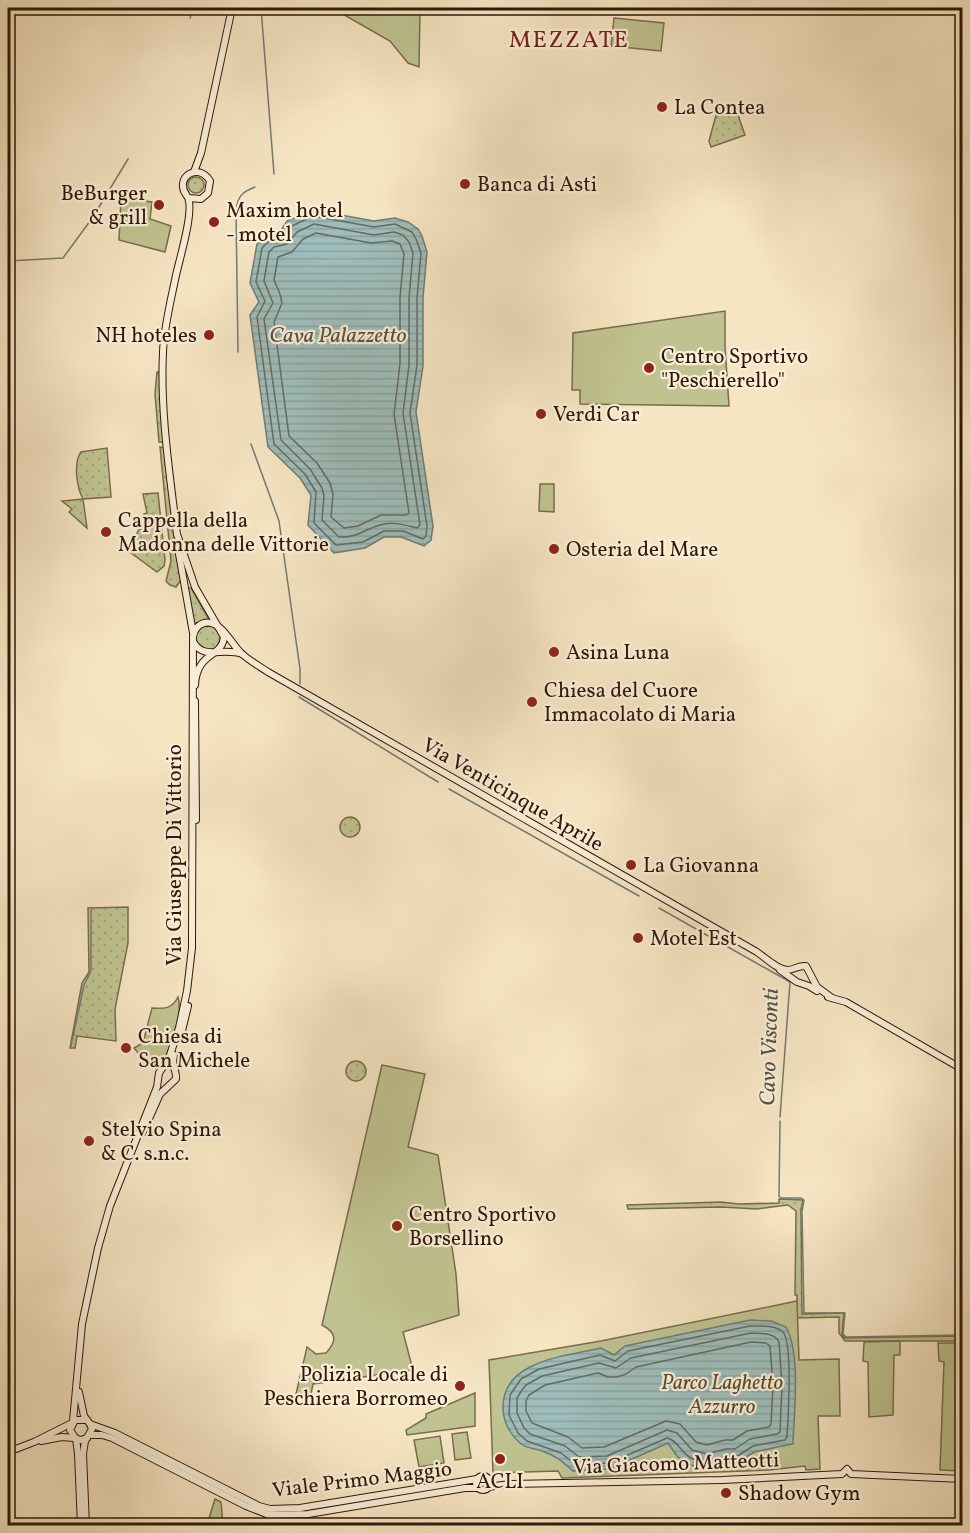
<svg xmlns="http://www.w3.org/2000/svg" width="970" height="1533" viewBox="0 0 970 1533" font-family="Vollkorn,serif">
  <defs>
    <pattern id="grass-dots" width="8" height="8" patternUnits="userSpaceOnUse" patternTransform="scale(1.5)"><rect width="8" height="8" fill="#c0c391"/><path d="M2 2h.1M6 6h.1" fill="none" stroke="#a5a77c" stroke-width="1.8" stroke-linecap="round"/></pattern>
    <pattern id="water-rules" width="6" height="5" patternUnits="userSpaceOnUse" patternTransform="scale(1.5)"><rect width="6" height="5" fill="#9ebdba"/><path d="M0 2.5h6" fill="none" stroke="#88a29e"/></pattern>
  </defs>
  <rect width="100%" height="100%" fill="#f6e5c3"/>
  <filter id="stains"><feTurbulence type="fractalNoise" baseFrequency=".00333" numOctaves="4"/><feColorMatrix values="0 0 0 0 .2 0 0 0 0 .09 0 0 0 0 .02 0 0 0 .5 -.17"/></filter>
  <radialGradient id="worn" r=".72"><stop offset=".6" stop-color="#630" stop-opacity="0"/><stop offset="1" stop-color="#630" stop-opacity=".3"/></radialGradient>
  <g fill="url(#grass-dots)" stroke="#786d4c" stroke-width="1.5">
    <path d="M718,108L737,112L745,135L711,147L709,141Z"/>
    <circle cx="196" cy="185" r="8"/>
    <path d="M157,372H160L163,442H159L155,394Z"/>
    <path d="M160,447L164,448L181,580L176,587L170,585L166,581L171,561Z"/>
    <path d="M107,448L111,497L83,499L87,528L69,512L72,509L62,501L83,499C77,488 73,463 81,452Z"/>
    <path d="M158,493L165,560L164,566L157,572L127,550L131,546L139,529L145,530V524L149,523L148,519H145L144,514L147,513L143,494Z"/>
    <path d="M187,588H191L209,620L194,625Z"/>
    <circle cx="208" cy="638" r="12"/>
    <circle cx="350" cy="827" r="10"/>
    <path d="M128,907V943L115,1009L116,1041L77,1036L75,1048H70L82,983L89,972L88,908Z"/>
    <circle cx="356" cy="1071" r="10"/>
    <path d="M779,1199L803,1200L801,1210L802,1314L844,1313L842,1335L845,1338L962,1336V1341H845L839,1333V1317L797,1318V1295H795L796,1211L788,1205L757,1209L721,1207L628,1209L627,1205L721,1202L739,1204L779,1203Z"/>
  </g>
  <g fill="#c0c391" stroke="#786d4c" stroke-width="1.5">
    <path d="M332,8H462L420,11L419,67L408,63L390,41Z"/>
    <path d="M614,18L664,23L661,51L611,46Z"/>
    <path d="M121,198L152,202L150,219L171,226L165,252L119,240Z"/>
    <path d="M725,311V346L729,406L580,404V390H572L573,333Z"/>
    <path d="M540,484H554V512L539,511Z"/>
    <path d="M178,997C183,1013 170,1055 159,1066L146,1062L134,1048L143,1043L152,1008C164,1009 172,1009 178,997Z"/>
    <path d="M382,1065L425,1074L408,1147L438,1155L456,1274L459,1315L403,1332L413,1370L313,1384L310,1399L296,1394L307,1347L316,1354L326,1353C337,1341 337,1333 322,1325Z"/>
    <path d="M797,1301L799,1360L839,1359L840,1416H818L820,1469L806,1470L805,1466L769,1470L562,1478L558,1471L493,1473L489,1360L601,1341Z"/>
    <path d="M900,1341V1355H894L893,1415L869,1417L868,1362L863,1361L864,1342Z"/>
    <path d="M938,1343H962V1471L940,1470L944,1362L939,1361Z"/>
    <path d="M475,1393V1426L407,1435L406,1430L426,1418V1414Z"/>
    <path d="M467,1432L471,1458L455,1460L452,1434Z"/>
    <path d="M440,1436L444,1463L419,1467L414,1440Z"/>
    <path d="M215,1499L221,1502L223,1525H207Z"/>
  </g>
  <g fill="url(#water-rules)" stroke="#727b72" stroke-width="1.5">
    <path d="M313,210L374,221L395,218L408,222L418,229L422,236L427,252L423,298V366L416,412L433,526L431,540L424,546L401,537H384L365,548L334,553L308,525L311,495L300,478L268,447L250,315L259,302L250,283L257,244L269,233H279L287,221Z"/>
    <path d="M750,1320L771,1321L786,1327C801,1354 794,1412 793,1444L754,1452L737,1463L728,1462C715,1473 688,1468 677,1456C674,1452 671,1447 668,1443L610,1469L573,1471C563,1462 555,1455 542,1451C535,1448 526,1449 520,1443C510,1434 503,1421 503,1407C503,1360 567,1356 601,1348L614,1355L625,1346Z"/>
  </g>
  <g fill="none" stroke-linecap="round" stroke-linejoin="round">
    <g stroke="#676a60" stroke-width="1.5">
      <path d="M313,216L374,227L395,224L412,232L416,239L421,253L417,298V365L410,413L427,526L426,536L423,539L403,531H384L363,542L336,545L314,523L316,492L305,474L274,444L257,317L265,301L256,282L262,248L271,239L283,238L292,226Z"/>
      <path d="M314,224L374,235L394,232L403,235L409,242L413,253L409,298V365L403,413L420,525L417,528C405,525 393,521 380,525C363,530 357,538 339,537L322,520L324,496L322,488L310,469L281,440L264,319L273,303L264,281L269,252L274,247L287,244L297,232Z"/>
      <path d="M316,233L371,243L392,241L400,244L404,254L400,297V364L394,414L409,513L406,515H381L358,526L344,528L331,517L333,494L330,483L317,463L289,436L274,322L282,303L280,294L274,280L278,257L292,252L303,239Z"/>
      <path d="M750,1326C760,1326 775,1325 783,1332C793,1343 788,1420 787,1437L785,1440L753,1446L736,1457C721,1454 709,1464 693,1459C681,1454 678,1440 667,1438L609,1463L576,1465L561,1453L527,1441L518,1433L509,1415L510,1395L521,1379L539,1369L600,1355L615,1361L628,1351Z"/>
      <path d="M751,1333C761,1334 774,1332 779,1342L782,1385L780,1432L777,1434L750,1439L735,1449H726L707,1454L692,1450L677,1433L667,1430L607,1456L579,1457L565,1446L530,1434L524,1428L517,1413V1398L522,1390L526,1385L542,1376L599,1363L616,1368L631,1358Z"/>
      <path d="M751,1342L766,1343L770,1346L773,1385L771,1424L769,1427L747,1431L733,1440H725L707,1445L696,1442L680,1424L666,1421L604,1447L582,1448L568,1437L532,1423L526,1411V1401L529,1395L545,1385L598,1373L608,1377H617L626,1374L636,1367Z"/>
    </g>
    <g stroke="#727b72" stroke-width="1.5">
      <path d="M261,8L274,174"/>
      <path d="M190,18L193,8"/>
      <path d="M8,261L63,258L93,217L128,159"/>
      <path d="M238,352L236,210C238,196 242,192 255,187"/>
      <path d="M251,444L279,521L300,669V684"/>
      <path d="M299,697L438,782"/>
      <path d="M449,789L639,896"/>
      <path d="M659,908L790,982L780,1117"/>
      <path d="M71,1046L84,985L91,971V910"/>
      <path d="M780,1121L779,1196L781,1198H801L804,1200L802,1211L804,1313H845L843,1334L846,1337L962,1335"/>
    </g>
    <defs>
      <g id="secondary">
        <path d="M194,172L201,153L232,8"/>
        <path d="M177,534L195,587L224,637C222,658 197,651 195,685"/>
        <path d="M177,535C170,475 160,413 163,352C164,328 170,304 175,280C178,263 196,208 187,196C173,178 198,161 210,181L208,193L201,199L189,198"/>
        <path d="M179,554L193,633"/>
        <path d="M194,643C204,660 223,647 242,654"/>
        <path d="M195,701L196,820"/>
        <path d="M780,970L797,982L809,986L817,991"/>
        <path d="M828,997L846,1002L962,1069"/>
        <path d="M182,1031L188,1006"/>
        <path d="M143,1132L160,1094L176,1079C177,1070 171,1067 174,1055"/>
        <path d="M79,1392L84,1416L90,1424L92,1429L85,1441L83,1454L86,1526"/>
        <path d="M86,1420H75L70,1430L76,1439L81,1440L87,1438"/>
        <path d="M73,1421L82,1324L98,1248L110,1206L157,1087L159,1073L169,1058L179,1028L187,991L192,948L193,637C194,630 197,625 204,623C220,619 231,643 240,652C248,660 259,666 268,672L757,952C766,958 776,969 787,970C795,970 798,965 806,966L817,987L832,998"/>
        <path d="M90,1424L115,1433L259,1506L270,1509L300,1508L477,1479"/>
        <path d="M90,1435H102L112,1438L246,1506L269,1515L308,1514L465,1488H479"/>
        <path d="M76,1438L78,1454L81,1526"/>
        <path d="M41,1441L62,1437L74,1438"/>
        <path d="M8,1452L34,1442L72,1423"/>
        <circle cx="483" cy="1483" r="7"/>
        <path d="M488,1487L510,1484L722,1480L842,1474L847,1469L851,1474L962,1479"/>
      </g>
    </defs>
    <use href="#secondary" stroke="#301706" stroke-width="8"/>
    <use href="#secondary" stroke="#f9eed8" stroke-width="6"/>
  </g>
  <g fill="#8f2418" stroke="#f9eed8" stroke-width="2">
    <circle cx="662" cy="107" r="6"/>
    <circle cx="465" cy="184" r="6"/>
    <circle cx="159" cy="205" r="6"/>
    <circle cx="214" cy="222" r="6"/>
    <circle cx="209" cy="335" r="6"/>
    <circle cx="649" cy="368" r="6"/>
    <circle cx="541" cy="414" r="6"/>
    <circle cx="106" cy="532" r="6"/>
    <circle cx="554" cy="549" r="6"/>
    <circle cx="554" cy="652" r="6"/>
    <circle cx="532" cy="702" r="6"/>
    <circle cx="631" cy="865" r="6"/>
    <circle cx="638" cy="938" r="6"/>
    <circle cx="126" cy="1048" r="6"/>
    <circle cx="89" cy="1141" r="6"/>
    <circle cx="397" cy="1226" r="6"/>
    <circle cx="460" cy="1386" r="6"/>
    <circle cx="500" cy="1459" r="6"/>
    <circle cx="726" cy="1493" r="6"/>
  </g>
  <g text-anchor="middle" stroke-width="4.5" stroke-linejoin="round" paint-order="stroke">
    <g font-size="21" fill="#301706" stroke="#f9eed8" text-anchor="start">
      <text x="674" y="114">La Contea</text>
      <text x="477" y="191">Banca di Asti</text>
      <text x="147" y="200" text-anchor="end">BeBurger<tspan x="147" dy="24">&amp; grill</tspan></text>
      <text x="226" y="217">Maxim hotel<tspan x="226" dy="24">- motel</tspan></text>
      <text x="197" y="342" text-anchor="end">NH hoteles</text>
      <text x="661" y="363">Centro Sportivo<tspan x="661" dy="24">"Peschierello"</tspan></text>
      <text x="553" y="421">Verdi Car</text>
      <text x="118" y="527">Cappella della<tspan x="118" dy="24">Madonna delle Vittorie</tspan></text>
      <text x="566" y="556">Osteria del Mare</text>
      <text x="566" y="659">Asina Luna</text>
      <text x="544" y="697">Chiesa del Cuore<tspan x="544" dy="24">Immacolato di Maria</tspan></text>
      <text x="643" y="872">La Giovanna</text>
      <text x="650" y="945">Motel Est</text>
      <text x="138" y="1043">Chiesa di<tspan x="138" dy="24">San Michele</tspan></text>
      <text x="101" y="1136">Stelvio Spina<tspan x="101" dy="24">&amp; C. s.n.c.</tspan></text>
      <text x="409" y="1221">Centro Sportivo<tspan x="409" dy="24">Borsellino</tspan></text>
      <text x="448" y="1381" text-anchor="end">Polizia Locale di<tspan x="448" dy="24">Peschiera Borromeo</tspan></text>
      <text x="500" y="1488" text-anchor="middle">ACLI</text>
      <text x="738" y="1500">Shadow Gym</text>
    </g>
    <g font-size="21" fill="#301706" stroke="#f9eed8">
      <text transform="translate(513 794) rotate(30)" y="7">Via Venticinque Aprile</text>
      <text transform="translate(174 855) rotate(-90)" y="7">Via Giuseppe Di Vittorio</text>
      <text transform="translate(676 1463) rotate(-2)" y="7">Via Giacomo Matteotti</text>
      <text transform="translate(362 1479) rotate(-7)" y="7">Viale Primo Maggio</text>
    </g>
    <g font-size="21" font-style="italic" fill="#5b4b30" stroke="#f9eed8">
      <text x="722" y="1389">Parco Laghetto<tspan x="722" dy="24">Azzurro</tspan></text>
    </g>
    <g font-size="22" font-style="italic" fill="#565145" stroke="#f9eed8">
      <text x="338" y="342">Cava Palazzetto</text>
      <text transform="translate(768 1047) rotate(-88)" y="8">Cavo Visconti</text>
    </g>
    <g font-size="24" letter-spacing="1.5" fill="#7a1f14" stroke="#f9eed8">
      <text x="569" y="47">MEZZATE</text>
    </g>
  </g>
  <rect width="970" height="1533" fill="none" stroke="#f6e5c3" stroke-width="30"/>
  <rect x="9" y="9" width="952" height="1515" fill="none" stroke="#301706" stroke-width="3"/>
  <rect x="15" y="15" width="940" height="1503" fill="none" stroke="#301706" stroke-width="1.5"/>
  <rect width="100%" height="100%" filter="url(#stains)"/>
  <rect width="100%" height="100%" fill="url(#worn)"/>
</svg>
